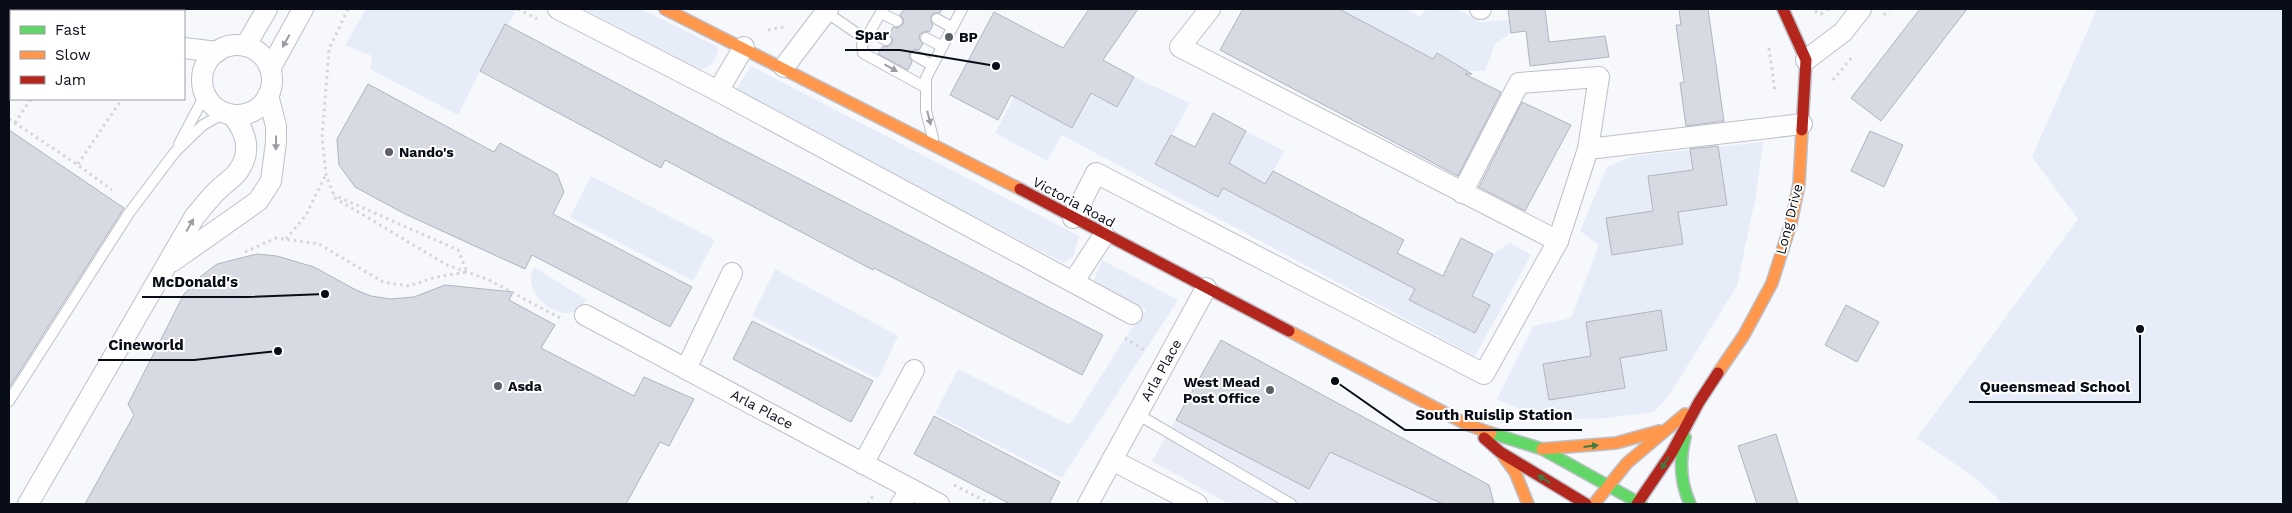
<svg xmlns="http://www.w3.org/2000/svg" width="2292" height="513" viewBox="0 0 2292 513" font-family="'Work Sans',sans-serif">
  <rect width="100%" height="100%" fill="#f6f8fc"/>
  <path fill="#e8ecf6" d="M1221,340L1489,485L1494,504H1229L1152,461Z"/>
  <g fill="#e7ecf9" fill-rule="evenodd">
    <path d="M366,9H517L480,71L458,115L370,69L372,56L345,45Z"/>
    <path d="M584,9H641L718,47C718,59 711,65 701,70Z"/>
    <path d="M1339,9H1406L1420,17L1426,9H1457L1480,22L1509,20L1511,33L1495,44L1485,71H1467L1438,53L1433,59Z"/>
    <path d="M2097,9H2283V504H2003L1977,479L1917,438L2078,219L2032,157Z"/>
    <path d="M751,66L1079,236L1073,257L1064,263L735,91Z"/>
    <path d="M1134,77L1190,103L1156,164L1218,197L1234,167L1229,163L1246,131L1284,151L1255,205L1386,274L1417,285L1410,300L1475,333L1490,305L1472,295L1493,254L1510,243L1531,255L1475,356L1062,135L1047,161L995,133L1014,97L1072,128L1091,93L1117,107Z"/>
    <path d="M1763,142L1756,195L1737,286L1668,397L1654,412L1606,418L1544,420L1497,399L1533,326L1571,318L1599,245L1580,231L1607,167L1632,156ZM1721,166L1727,205L1678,212L1683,244L1612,255L1607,218L1653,211L1648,176ZM1661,310L1667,350L1620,358L1624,388L1549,400L1543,364L1591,356L1586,322Z"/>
    <path d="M591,176L715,240L693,281L570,217Z"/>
    <path d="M1102,260L1178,300L1062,478L935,414L958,369L1070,425L1129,332L1146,310L1093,282Z"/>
    <path d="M534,267L587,300C584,303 580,309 576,311C556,321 520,292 534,267Z"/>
    <path d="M775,269L898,336L878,379L752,316Z"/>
  </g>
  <g fill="#d7dae2" stroke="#b1b4bc">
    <path d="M904,9H942L940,13H934L931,16V22L933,25L929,32L925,31L920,34L919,39L923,44L919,50L915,49L910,52L909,57L912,62L908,70L878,54L883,46L887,47L892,43L893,39L889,34L893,27L898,28L903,24L904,20L900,15Z"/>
    <path d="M1089,9H1138L1103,60L1134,77L1117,107L1091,93L1072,128L1011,95L998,120L950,95L994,12L1063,48Z"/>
    <path d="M1243,9H1339L1433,59L1437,53L1472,74H1465L1501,92L1458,176L1220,50Z"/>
    <path d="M1508,9H1545L1549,42L1605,36L1609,57L1530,66L1526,31L1511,33Z"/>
    <path d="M1679,9H1708L1724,121L1686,126L1680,83L1684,82L1676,25H1681Z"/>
    <path d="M1920,9H1967L1881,121L1851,98Z"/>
    <path d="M505,24L718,137L1103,335L1082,375L874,268L873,270L665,160L661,168L480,71Z"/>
    <path d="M368,84L494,152L500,143L557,174L564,192L553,214L692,287L670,327L532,255L525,269L405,214L355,187L339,165L337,139Z"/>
    <path d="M1522,102L1571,125L1525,211L1479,187Z"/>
    <path d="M1213,113L1246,131L1229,163L1265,184L1273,171L1404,240L1397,253L1443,276L1461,238L1493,254L1472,296L1490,305L1475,333L1409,300L1415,289L1223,188L1218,197L1155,164L1171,135L1195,147Z"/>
    <path d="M9,130L124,208L9,388Z"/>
    <path d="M1870,131L1903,145L1884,187L1851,171Z"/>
    <path d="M1718,146L1727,205L1678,212L1683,244L1612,255L1606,218L1653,211L1648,176L1693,170L1690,149Z"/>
    <path d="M257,254L277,256L314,267L356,290L371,296L390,299L414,297L445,285L513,292L509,300L555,325L541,348L634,396L644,377L694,399L669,446L660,442L626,504H85L134,415L128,404L184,294L200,277L217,264Z"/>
    <path d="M1846,305L1879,322L1857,362L1825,345Z"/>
    <path d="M1661,310L1667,350L1620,358L1625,388L1549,400L1543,364L1591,356L1586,322Z"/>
    <path d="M752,321L873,381L851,422L733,359Z"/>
    <path d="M1221,340L1489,485L1494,504H1443L1330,452L1309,489L1176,420Z"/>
    <path d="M934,416L1060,482L1049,504H1010L914,454Z"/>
    <path d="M1776,434L1798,504H1757L1738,446Z"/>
  </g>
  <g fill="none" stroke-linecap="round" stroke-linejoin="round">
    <defs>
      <g id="lane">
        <path d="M883,9L862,45L863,53L925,87"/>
        <path d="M826,12L865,39"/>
        <path d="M881,13L897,21"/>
        <path d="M937,19L951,27"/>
        <path d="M870,32L886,40"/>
        <path d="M926,38L941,46"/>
        <path d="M916,56L932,65"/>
        <path d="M933,138L926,111V78L962,9"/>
        <path d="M179,144L205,95"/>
        <path d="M9,401L129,213L175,152L203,125L224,113"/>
        <path d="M1137,414L1291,504"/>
      </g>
      <g id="street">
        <path d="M558,9L718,91L1132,314"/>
        <path d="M1210,9L1180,47L1558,241"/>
        <path d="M1480,9H1481"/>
        <path d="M246,45L267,9"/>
        <circle cx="237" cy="80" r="35"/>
        <path d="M184,48L217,52"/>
        <path d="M1806,60L1843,32L1861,9"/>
        <path d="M784,67L828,9"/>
        <path d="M270,69L303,9"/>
        <path d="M718,91L744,47"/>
        <path d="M1462,193L1519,83L1599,77L1588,149"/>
        <path d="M1073,218L1096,173L1484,374L1558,241L1588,149L1802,124"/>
        <path d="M173,261L258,201L271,181L276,142V126L268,95"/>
        <path d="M1074,281L1104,235"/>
        <path d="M585,315L939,504"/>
        <path d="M686,369L732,273"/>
        <path d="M1112,460L1197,504"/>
        <path d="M863,464L914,370"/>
        <path d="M28,504L195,216C203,207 210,197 219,189C225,183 235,177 239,170C252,151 246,132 233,116"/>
        <path d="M901,504L911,489"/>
        <path d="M1088,504L1206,288"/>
      </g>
      <g id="fast">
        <path d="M1491,433L1542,449L1641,504"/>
        <path d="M1685,437C1679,461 1680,482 1690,504"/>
      </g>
      <g id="slow">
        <path d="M665,9L1020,189"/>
        <path d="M1289,331L1468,425L1491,433"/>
        <path d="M1718,373L1744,335L1772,283L1791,223L1799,184L1802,130"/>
        <path d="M1542,449L1616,443L1659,431"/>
        <path d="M1504,457L1515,472L1528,504"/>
        <path d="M1594,504L1627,463L1685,414"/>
      </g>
      <g id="jam">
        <path d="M1783,9L1806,60L1802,130"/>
        <path d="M1020,189L1289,331"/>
        <path d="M1484,438L1500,452L1586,504"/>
        <path d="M1637,504L1671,454L1699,402L1718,373"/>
      </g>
    </defs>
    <use href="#lane" stroke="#bdc0c8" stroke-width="12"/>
    <use href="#street" stroke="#bdc0c8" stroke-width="22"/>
    <use href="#fast" stroke="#bdc0c8" stroke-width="14"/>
    <use href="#slow" stroke="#bdc0c8" stroke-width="14"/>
    <use href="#jam" stroke="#bdc0c8" stroke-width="14"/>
    <g stroke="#d4d5d7" stroke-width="3" stroke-dasharray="2.5 4" stroke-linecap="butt">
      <path d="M348,9L329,49L322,138L326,175L335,198L447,265L489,280L562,319"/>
      <path d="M518,9L537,19"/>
      <path d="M90,11L91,9"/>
      <path d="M1815,11L1821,14L1828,9"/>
      <path d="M1884,15L1889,9"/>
      <path d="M768,30L784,27"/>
      <path d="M1769,48L1775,92"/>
      <path d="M1833,80L1853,56"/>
      <path d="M9,119L78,165L112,190"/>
      <path d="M15,123L31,99"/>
      <path d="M78,164L122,99"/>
      <path d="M286,239L306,215L325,176"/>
      <path d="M245,252L276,238L319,244L383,282L409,286L436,277L467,272L458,250L334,195"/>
      <path d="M1125,338L1144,350"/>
      <path d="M954,485L991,504"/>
      <path d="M868,504L874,494"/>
    </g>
    <use href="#lane" stroke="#fefeff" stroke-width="10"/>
    <use href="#street" stroke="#fefeff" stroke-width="20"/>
    <use href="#fast" stroke="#63d668" stroke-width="11"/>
    <use href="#slow" stroke="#ff974d" stroke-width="11"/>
    <use href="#jam" stroke="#b3261e" stroke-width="11"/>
  </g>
  <defs><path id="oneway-solid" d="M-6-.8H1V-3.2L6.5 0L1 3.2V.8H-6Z" transform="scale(1.25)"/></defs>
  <g fill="#9c9ea3">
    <use href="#oneway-solid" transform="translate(286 41) rotate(119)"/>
    <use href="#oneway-solid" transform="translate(891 68) rotate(29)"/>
    <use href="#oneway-solid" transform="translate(929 118) rotate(76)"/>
    <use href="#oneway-solid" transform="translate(276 143) rotate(91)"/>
    <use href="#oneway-solid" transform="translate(190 225) rotate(-60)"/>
  </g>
  <g fill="#3a7c44">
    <use href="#oneway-solid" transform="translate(1591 446) rotate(-7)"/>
    <use href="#oneway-solid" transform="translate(1665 463) rotate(123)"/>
    <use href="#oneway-solid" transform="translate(1544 479) rotate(-149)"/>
  </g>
  <g fill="#5c5f68" stroke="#fff" stroke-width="2">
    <circle cx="949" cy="37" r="5"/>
    <circle cx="389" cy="152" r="5"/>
    <circle cx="498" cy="386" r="5"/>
    <circle cx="1270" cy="390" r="5"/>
  </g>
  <g text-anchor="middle" stroke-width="4" stroke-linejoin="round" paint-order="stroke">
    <g font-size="14" font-weight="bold" fill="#090d18" stroke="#fff" text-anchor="start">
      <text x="959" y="42">BP</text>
      <text x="399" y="157">Nando's</text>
      <text x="1260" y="387" text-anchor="end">West Mead<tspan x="1260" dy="16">Post Office</tspan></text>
      <text x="508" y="391">Asda</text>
    </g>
    <g font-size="14" fill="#090d18" stroke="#fff">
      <text transform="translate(1074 202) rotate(28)" y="5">Victoria Road</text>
      <text transform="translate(1789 219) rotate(-76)" y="5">Long Drive</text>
      <text transform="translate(1161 370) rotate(-61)" y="5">Arla Place</text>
      <text transform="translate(762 409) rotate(28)" y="5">Arla Place</text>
    </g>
  </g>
  <path fill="none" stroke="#090d18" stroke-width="2" d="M996 66L900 50H845M325 294L247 297H142M278 351L194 360H98M2140 329L2140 402H1969M1335 381L1405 430H1582"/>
  <g fill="#090d18" stroke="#fff" stroke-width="2">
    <circle cx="996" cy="66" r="5"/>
    <circle cx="325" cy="294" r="5"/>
    <circle cx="278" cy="351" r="5"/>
    <circle cx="2140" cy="329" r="5"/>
    <circle cx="1335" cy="381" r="5"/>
  </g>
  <g font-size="15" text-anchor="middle" font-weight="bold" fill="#090d18" stroke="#fff" stroke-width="4" stroke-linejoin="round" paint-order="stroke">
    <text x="872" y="40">Spar</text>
    <text x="195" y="287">McDonald's</text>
    <text x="146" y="350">Cineworld</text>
    <text x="2055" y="392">Queensmead School</text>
    <text x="1494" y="420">South Ruislip Station</text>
  </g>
  <rect width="2292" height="513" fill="none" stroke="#090d18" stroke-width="20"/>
  <rect x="10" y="10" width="175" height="90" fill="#ffffff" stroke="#9d9ea3"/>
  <rect x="20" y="26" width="25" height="8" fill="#63d668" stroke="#9d9ea3"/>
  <text x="55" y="35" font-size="15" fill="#090d18">Fast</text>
  <rect x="20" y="51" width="25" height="8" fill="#ff974d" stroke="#9d9ea3"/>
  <text x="55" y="60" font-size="15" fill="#090d18">Slow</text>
  <rect x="20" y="76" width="25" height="8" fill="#b3261e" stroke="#9d9ea3"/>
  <text x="55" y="85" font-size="15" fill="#090d18">Jam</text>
</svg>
